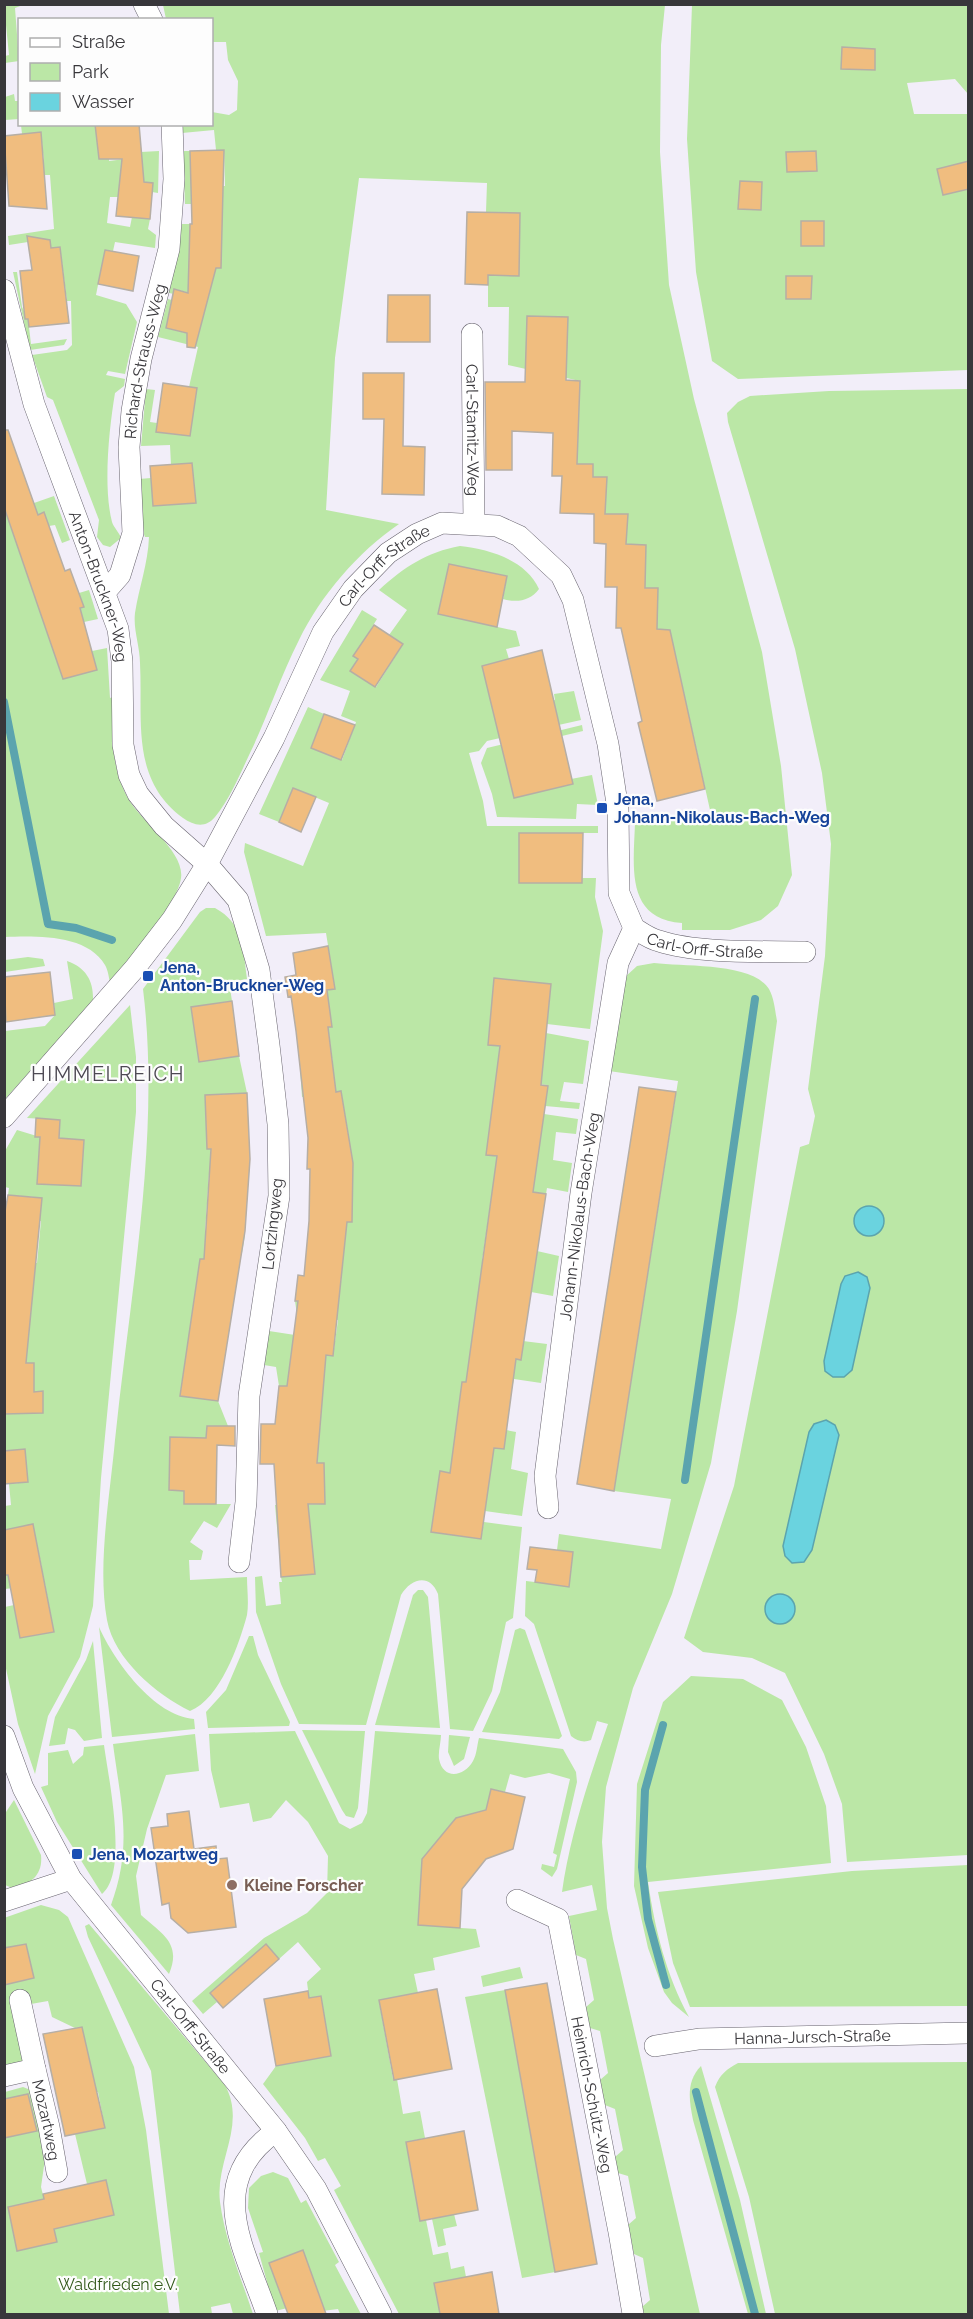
<svg xmlns="http://www.w3.org/2000/svg" width="973" height="2319" viewBox="0 0 973 2319" font-family="Raleway,sans-serif">
  <rect width="100%" height="100%" fill="#f2eef9"/>
  <g fill="#bbe7a6">
    <path d="M4,5H23L15,8L19,61L5,63V56L9,55Z"/>
    <path d="M163,5H665L661,45L660,152L669,285L694,399L762,652L781,766L792,875L778,906L761,920L730,930H682V923C624,919 634,864 635,822L712,819L670,630L657,629V588H645L626,544L627,515L605,514L606,477H593L577,464L580,381L508,365L509,307H488V275H518L520,213L486,212L487,183L359,178L335,358L326,510L399,524C358,552 321,595 299,640C280,677 268,716 250,753C240,774 230,799 215,817C206,828 194,826 183,818C130,779 143,720 140,663C140,646 133,630 135,613C139,587 148,564 149,537H145L143,531L139,479L151,478L195,502L192,463L171,465L170,445L141,446L146,389L155,390L150,422L157,423L156,432L180,435L197,388L189,387L198,347L158,337L168,299L172,300L166,328L198,336L208,298L175,289L174,294L169,293L182,224H190L189,267L196,204H185L183,151H190L192,187L225,186L224,150H216L214,130L182,133L181,125L212,124V112L229,115L237,110L238,81L228,60L226,42H212V20L166,19Z"/>
    <path d="M692,5H968V94L955,79L907,83L914,114H967L968,119V370L738,379L712,361L696,272L687,139Z"/>
    <path d="M14,94L15,101H19V119L5,120V97Z"/>
    <path d="M21,125H105L97,141L99,158H109V161L141,157V152L159,151L158,193L152,192L153,183L118,197H110L107,223L130,227L132,217L150,219L148,229L156,235L155,248L115,242L113,251L105,250L96,295L126,304L137,322L125,374L108,371L106,375L125,379L124,386L115,393C109,429 103,487 112,522C114,528 119,532 121,538L110,547L103,545L97,537L99,520L53,400L47,397L32,355L67,350L72,345L71,301H67L60,247L29,251L28,242L9,245L8,236L54,229L50,175H40L44,162L41,133L22,134Z"/>
    <path d="M13,272H17L22,307L28,319L31,344L67,339L64,345L30,350Z"/>
    <path d="M968,389V1855L847,1862L842,1804L824,1754L785,1673L752,1658L703,1652L684,1638L734,1486L800,1147L809,1144L815,1116L808,1089L825,956L831,844L822,773L795,649L728,422L727,413L738,402L750,396L829,391Z"/>
    <path d="M54,496L70,540L62,543L55,525L49,526L44,513L11,524L44,621L83,607L79,593L89,590L98,619L84,622L63,679L96,670L92,651L107,648L110,698L113,697C111,732 111,769 129,800C142,822 185,852 181,878C178,904 128,961 110,983C109,978 108,970 105,965C87,934 35,936 5,937L4,503L17,509Z"/>
    <path d="M460,546C489,549 526,560 539,589C530,601 517,603 503,599L507,576L449,564L439,614L516,631L520,646L506,649L509,659L482,666L495,715L555,700L554,694L574,691L581,720L487,741L479,751L469,753L483,801L487,826H598V833H519L520,883H582V878H596L595,897L603,931L590,1029L547,1024L551,984L494,978L488,1045L544,1050L546,1033L589,1041L583,1084L564,1082L560,1101L580,1103L579,1109L545,1106L547,1085L496,1079L487,1155L537,1162L544,1114L578,1119L576,1134L556,1132L553,1160L572,1163L568,1192L547,1188L546,1194L493,1186L482,1261L534,1269L537,1251L559,1256L553,1296L531,1292L471,1353L520,1360L523,1341L547,1344L541,1383L514,1379L512,1389L462,1382L454,1442L503,1449L506,1430L516,1432L511,1469L528,1473L522,1516L485,1511L489,1478L440,1471L431,1532L481,1539L484,1522L522,1527L513,1618L506,1622L492,1691L473,1731L450,1729L438,1594C430,1573 411,1578 401,1595L366,1725L299,1724L281,1684L256,1612L255,1577L262,1576L266,1606L281,1604L279,1582H282L281,1577L315,1574L311,1536L278,1539L275,1505L325,1504L324,1463L276,1464L283,1425L320,1428L323,1389L279,1386L276,1367L264,1365L269,1331L295,1335L293,1350L333,1356L338,1320L297,1315L295,1301L341,1282L344,1244L340,1157L307,1158L309,1145L349,1138L341,1091L302,1097L300,1069L333,1065L328,1027L330,1015L294,1020L300,995L335,989L326,933L266,936L244,852L245,843L303,866L329,803L293,788L279,822L259,814L308,707L324,714L311,748L342,760L356,722L341,716L350,691L320,680L362,610L377,619L354,656L358,659L350,671L376,687L403,644L389,635L407,610L379,590C404,567 427,552 460,546Z"/>
    <path d="M582,725L583,731L503,750L514,798L572,784L571,779L592,775L598,805L577,804L576,819L497,817L492,794L481,763L487,748Z"/>
    <path d="M206,908H215C243,923 243,947 247,979L229,982L232,1001L191,1007L199,1061L239,1056L247,1093L205,1095L207,1149L250,1146L249,1177L209,1174L205,1232L245,1235L242,1253L211,1248L209,1260L200,1259L191,1320L226,1347L188,1342L180,1395L218,1401L228,1426H207L206,1438L170,1437L169,1490L184,1491L185,1504H231L217,1528L204,1521L190,1542L203,1551L201,1560H189L190,1580L247,1577C247,1589 249,1603 247,1615C239,1645 220,1699 190,1711C157,1695 114,1659 107,1620C97,1565 110,1496 115,1440C130,1293 161,1136 143,989L200,912Z"/>
    <path d="M28,957L43,959L45,966L5,972V960Z"/>
    <path d="M67,961C87,968 94,982 93,1002L5,1099V1031L45,1026L55,1015L54,1003L73,999Z"/>
    <path d="M654,963C684,967 752,962 769,989C774,998 775,1010 777,1021L737,1311L711,1463L672,1594L633,1688L606,1787L602,1842L607,1908L613,1939L700,2314H643L642,2307L650,2300L643,2258L634,2254L628,2225L636,2218L628,2176L618,2173L615,2157L623,2150L615,2109L605,2105L600,2080L608,2073L600,2031L590,2028L586,2007L594,2000L586,1959L576,1955L569,1916L597,1910L592,1885L562,1892C570,1835 589,1779 608,1724L597,1721L591,1740C584,1743 577,1741 571,1736L534,1624L525,1616L526,1581L569,1586L573,1552L557,1550L559,1534L661,1549L671,1499L614,1491L678,1081L609,1071L624,978L637,966Z"/>
    <path d="M130,1005L136,1057V1112L101,1478L93,1606L80,1657L48,1716L35,1774L18,1724L5,1664V1607L14,1605L20,1638L54,1632L45,1584L5,1589V1575L42,1568L33,1525L5,1530V1506L11,1505L9,1484L28,1482L25,1450L5,1451V1414L43,1413V1392H34V1363L5,1364V1261L37,1263L41,1221L34,1220L35,1197L8,1195L9,1188L5,1187V1151L17,1130L40,1137L37,1184L81,1186L84,1140L59,1138L60,1120L27,1118Z"/>
    <path d="M418,1590H423L428,1597L440,1728L375,1725L413,1595Z"/>
    <path d="M99,1627C114,1661 154,1716 194,1719L195,1729L112,1737Z"/>
    <path d="M520,1628L525,1630L562,1736L559,1739L482,1732L500,1692L515,1630Z"/>
    <path d="M249,1636H253L258,1655L290,1722L289,1726L208,1728L206,1712L226,1690Z"/>
    <path d="M93,1641L102,1738L84,1741L75,1730L68,1728L65,1744L49,1746L55,1717L86,1660Z"/>
    <path d="M691,1676L743,1679L782,1700L806,1747L826,1806L831,1863L648,1882C655,1929 666,1975 689,2017L672,2003L664,1992L648,1948L634,1886L637,1784L663,1702Z"/>
    <path d="M302,1730L365,1731L358,1808L354,1818L346,1816L342,1810Z"/>
    <path d="M295,1731L339,1823L350,1829L362,1823L367,1813L375,1731L441,1735C441,1742 438,1752 439,1759C443,1780 464,1777 473,1761C477,1754 477,1745 479,1738L563,1749L576,1772L577,1782L557,1869L552,1877L541,1869L542,1864L554,1867L557,1855L553,1853L570,1779L549,1773L525,1778L510,1774L505,1792L491,1789L486,1810L456,1818L422,1859L418,1925L476,1929L480,1947L433,1958L435,1970L414,1974L418,1993L379,2001L393,2079H397L403,2114L420,2111L425,2138L406,2142L420,2220H426L433,2255L448,2252L451,2269L464,2266L466,2277L434,2283L440,2314H399L334,2190L341,2186L325,2158L318,2161L305,2138L263,2084L276,2066L331,2056L321,1996L309,1998L307,1982L321,1969L298,1942L279,1959L266,1945L210,1993L217,2002L203,2014L192,2001L264,1938L307,1913L327,1893L328,1856L308,1822L286,1800L271,1818L253,1822L249,1803L220,1808L211,1770L209,1734Z"/>
    <path d="M195,1734L199,1771L166,1775L147,1829L136,1876L141,1915C162,1934 182,1943 169,1974L111,1905C133,1845 121,1805 113,1744Z"/>
    <path d="M449,1735L470,1737L464,1759L454,1766L448,1752Z"/>
    <path d="M104,1745C108,1776 129,1872 102,1894L57,1822L41,1787L48,1785V1753L68,1750L73,1764L83,1755L84,1747Z"/>
    <path d="M14,1800L41,1855C43,1874 32,1883 15,1889L5,1885L4,1815Z"/>
    <path d="M968,1865V2006L690,2007L673,1963L658,1892L852,1871Z"/>
    <path d="M41,1905L59,1910L68,1917L134,2067L146,2130L169,2314H5V2092L23,2087L33,2091L47,2145L41,2187L44,2199L8,2207L17,2251L57,2242L52,2220L114,2215L106,2180L87,2184L75,2134L105,2128L98,2092L58,2099L50,2069L89,2062L82,2027L75,2028L52,2017L48,2001L31,2004L29,1993L14,1995L25,2062L5,2071L4,1918Z"/>
    <path d="M89,1924L225,2085C247,2126 215,2160 220,2202C225,2240 241,2278 253,2314H233L230,2303L211,2307L212,2314H180L151,2071L88,1937L85,1926Z"/>
    <path d="M520,1967L523,1978L483,1987L481,1976Z"/>
    <path d="M505,1990L555,2272L522,2278L465,1997Z"/>
    <path d="M968,2062V2314H775L749,2197L715,2087C720,2074 727,2069 738,2063Z"/>
    <path d="M701,2066L740,2200L766,2314H748L693,2120C689,2100 686,2081 701,2066Z"/>
    <path d="M273,2172L288,2178L301,2203L306,2200L339,2262L335,2265L361,2314H340L338,2309L298,2314L296,2306L275,2311L259,2253L263,2252L248,2208L249,2188L261,2176Z"/>
    <path d="M454,2214L457,2226L443,2229L446,2245L438,2247L432,2219Z"/>
  </g>
  <g fill="#6ad3df" stroke="#5ba4ae" stroke-width="1.5">
    <circle cx="869" cy="1221" r="15"/>
    <path d="M858,1272L867,1277L870,1288L852,1370L844,1377H833L825,1371L824,1361L841,1284L845,1276Z"/>
    <path d="M826,1420L835,1425L839,1435L812,1550L804,1562L792,1563L785,1556L783,1546L809,1432L814,1424Z"/>
    <circle cx="780" cy="1609" r="15"/>
  </g>
  <g fill="none" stroke-linecap="round" stroke-linejoin="round">
    <g stroke="#5ba4ae" stroke-width="8">
      <path d="M4,702L48,924L76,928L112,940"/>
      <path d="M685,1480L755,999"/>
      <path d="M663,1725L645,1790L642,1867L648,1919L666,1985"/>
      <path d="M696,2092L755,2314"/>
    </g>
  </g>
  <g fill="#f0bd7f" stroke="#b6aea5" stroke-width="1.5">
    <path d="M842,47L875,49V70L841,69Z"/>
    <path d="M95,124H139L144,182L153,183L150,219L116,216L122,159H99Z"/>
    <path d="M41,132L47,209L9,206L4,136Z"/>
    <path d="M224,150L221,268H216L195,348L187,347V333L166,328L174,289L188,293L190,224H192L190,151Z"/>
    <path d="M816,151L817,171L787,172L786,152Z"/>
    <path d="M969,161V189L943,195L937,169Z"/>
    <path d="M740,181L762,182L761,210L738,209Z"/>
    <path d="M467,212L520,213L519,276L488,275V285L465,284Z"/>
    <rect x="801" y="221" width="23" height="25"/>
    <path d="M27,236L50,240L51,248L60,247L69,323L29,327L28,319H25L20,271L32,270Z"/>
    <path d="M105,250L139,256L133,291L98,284Z"/>
    <path d="M786,276H812L811,299H786Z"/>
    <path d="M388,295H430V342H387Z"/>
    <path d="M527,316L568,317L566,380L580,381L577,464H593V477H607L605,514H628L626,544L646,545L645,588H658L657,629L670,630L705,789L657,801L638,723L642,721L621,628H616L617,587H605L606,544L594,543V514L560,513L562,476H552L553,433L512,431V470H486L485,382H525Z"/>
    <path d="M363,373H404L403,446L425,447L424,495L382,494L384,419H363Z"/>
    <path d="M163,383L197,388L190,436L156,432Z"/>
    <path d="M4,430H8L38,515L44,512L65,571L70,569L84,607L80,608L97,670L63,679L4,507Z"/>
    <path d="M192,463L196,503L153,506L150,466Z"/>
    <path d="M449,564L507,576L497,627L438,614Z"/>
    <path d="M374,625L403,644L375,687L350,671L358,659L353,656Z"/>
    <path d="M542,650L573,784L514,798L482,666Z"/>
    <path d="M324,714L355,725L341,760L311,748Z"/>
    <path d="M293,788L316,797L301,832L279,822Z"/>
    <path d="M519,833H583L582,883H519Z"/>
    <path d="M328,946L335,989L327,990L332,1027H328L336,1092L341,1091L353,1163L352,1222H347L333,1356L326,1355L317,1463H324L325,1504H308L315,1574L281,1577L274,1464H260L261,1424H275L279,1386H287L298,1301H295L298,1275L304,1276L309,1221L310,1169H307L308,1138L296,1031L291,996L288,997L285,977L296,975L293,953Z"/>
    <path d="M50,972L55,1015L6,1022L4,977Z"/>
    <path d="M494,978L551,984L541,1085L548,1086L533,1192L546,1194L521,1360L516,1359L504,1449L494,1448L481,1539L431,1532L440,1471L450,1473L462,1382H466L497,1156L486,1155L500,1046L488,1045Z"/>
    <path d="M232,1001L239,1056L199,1062L191,1007Z"/>
    <path d="M639,1087L676,1092L614,1491L577,1484Z"/>
    <path d="M247,1093L250,1159L245,1231L218,1401L180,1396L200,1259H204L211,1149H207L205,1095Z"/>
    <path d="M36,1118L60,1120L59,1138L84,1140L81,1186L37,1184L40,1137H35Z"/>
    <path d="M8,1195L42,1198L26,1363H34V1392L43,1391V1413L4,1414V1217Z"/>
    <path d="M207,1426H235V1446L217,1445L216,1504H184V1491L169,1490L170,1437L206,1438Z"/>
    <path d="M25,1449L28,1482L4,1484V1451Z"/>
    <path d="M33,1524L54,1632L20,1638L8,1575H4V1530Z"/>
    <path d="M530,1547L573,1552L569,1587L535,1582L537,1570L527,1569Z"/>
    <path d="M491,1789L525,1797L513,1849L486,1859L462,1889L460,1928L418,1925L422,1859L456,1818L486,1810Z"/>
    <path d="M189,1811L194,1849L216,1846L217,1859L227,1858L236,1927L188,1933L171,1918L169,1903L162,1905L151,1828L168,1826L167,1814Z"/>
    <path d="M26,1944L34,1978L4,1985V1948Z"/>
    <path d="M266,1944L279,1959L223,2008L210,1993Z"/>
    <path d="M547,1983L597,2264L555,2272L505,1990Z"/>
    <path d="M437,1989L452,2069L394,2080L379,2000Z"/>
    <path d="M308,1991L309,1998L321,1996L331,2056L276,2066L264,1999Z"/>
    <path d="M82,2027L105,2128L65,2136L43,2034Z"/>
    <path d="M28,2094L37,2131L4,2138V2099Z"/>
    <path d="M464,2131L478,2210L420,2221L406,2142Z"/>
    <path d="M106,2180L114,2215L54,2229L57,2242L17,2251L8,2207L44,2199L43,2194Z"/>
    <path d="M303,2250L326,2314H288L269,2263Z"/>
    <path d="M492,2272L499,2314H440L434,2283Z"/>
  </g>
  <g fill="none" stroke-linecap="round" stroke-linejoin="round">
    <defs>
      <g id="street">
        <path d="M144,4L152,20"/>
        <path id="s1" d="M4,290L34,404L118,629L122,661L123,745L129,775L138,794L164,826L207,864L238,900L259,970L269,1045L278,1124L279,1196L249,1396L246,1502L239,1562"/>
        <path id="s2" d="M472,334L474,524"/>
        <path id="s3" d="M105,592L120,575L133,533L129,447L132,411L141,359L169,249L174,179L172,124"/>
        <path id="s4" d="M4,1117L135,968L172,920L207,864L274,738L323,632L353,589L388,553L417,534L442,523L497,526L519,536L561,575L573,600L608,744L618,810L619,893L634,928C642,933 650,939 659,941C698,954 763,951 805,952"/>
        <path id="s5" d="M548,1508L545,1476L581,1193L618,963L634,928"/>
        <path id="s6" d="M4,1736L23,1788L71,1879L276,2131L316,2189L381,2314"/>
        <path id="s7" d="M517,1900L558,1919L619,2232L633,2314"/>
        <path d="M4,1901L71,1879"/>
        <path d="M20,2000L35,2069"/>
        <path id="s8" d="M655,2046L699,2039L968,2033"/>
        <path id="s9" d="M4,2076L35,2069L49,2127L57,2172"/>
        <path d="M267,2314C244,2247 203,2183 276,2131"/>
      </g>
    </defs>
    <use href="#street" stroke="#68646f" stroke-width="22"/>
    <use href="#street" stroke="#fff" stroke-width="21"/>
  </g>
  <g fill="#1a4fb4" stroke="#fdfdfd" stroke-width="2">
    <rect x="596" y="802" width="12" height="12" rx="3"/>
    <rect x="142" y="970" width="12" height="12" rx="3"/>
    <rect x="71" y="1848" width="12" height="12" rx="3"/>
  </g>
  <circle fill="#8d6e63" stroke="#fdfdfd" stroke-width="2" cx="232" cy="1885" r="6"/>
  <g text-anchor="middle" stroke-width="4.5" stroke-linejoin="round" paint-order="stroke">
    <g font-size="16" fill="#38373b" stroke="#fdfdfd">
      <text dy="6" stroke="none"><textPath href="#s3" startOffset="240">Richard-Strauss-Weg</textPath></text>
      <text dy="6" stroke="none"><textPath href="#s2" startOffset="96">Carl-Stamitz-Weg</textPath></text>
      <text dy="6" stroke="none"><textPath href="#s4" startOffset="676">Carl-Orff-Straße</textPath></text>
      <text dy="6" stroke="none"><textPath href="#s1" startOffset="312">Anton-Bruckner-Weg</textPath></text>
      <text dy="6" stroke="none"><textPath href="#s4" startOffset="1324">Carl-Orff-Straße</textPath></text>
      <text dy="6" stroke="none"><textPath href="#s5" startOffset="294">Johann-Nikolaus-Bach-Weg</textPath></text>
      <text transform="translate(272 1224) rotate(-84)" y="6">Lortzingweg</text>
      <text dy="6" stroke="none"><textPath href="#s6" startOffset="348">Carl-Orff-Straße</textPath></text>
      <text dy="6" stroke="none"><textPath href="#s8" startOffset="158">Hanna-Jursch-Straße</textPath></text>
      <text dy="6" stroke="none"><textPath href="#s7" startOffset="224">Heinrich-Schütz-Weg</textPath></text>
      <text dy="6" stroke="none"><textPath href="#s9" startOffset="84">Mozartweg</textPath></text>
    </g>
    <g font-size="16" font-weight="bold" fill="#164399" stroke="#fdfdfd" text-anchor="start">
      <text x="614" y="805">Jena,<tspan x="614" dy="18">Johann-Nikolaus-Bach-Weg</tspan></text>
      <text x="160" y="973">Jena,<tspan x="160" dy="18">Anton-Bruckner-Weg</tspan></text>
      <text x="89" y="1860">Jena, Mozartweg</text>
    </g>
    <g font-size="16" font-weight="bold" fill="#785e54" stroke="#fdfdfd" text-anchor="start">
      <text x="244" y="1891">Kleine Forscher</text>
    </g>
    <g font-size="16" fill="#315819" stroke="#fdfdfd">
      <text x="118" y="2290">Waldfrieden e.V.</text>
    </g>
    <g font-size="20" letter-spacing="1.5" fill="#4d4953" stroke="#fdfdfd">
      <text x="108" y="1081">HIMMELREICH</text>
    </g>
  </g>
  <rect width="973" height="2319" fill="none" stroke="#38373b" stroke-width="12"/>
  <rect x="18" y="18" width="195" height="108" fill="#fdfdfd" stroke="#aeaeaf" stroke-width="1.5"/>
  <rect x="30" y="38" width="30" height="9" fill="#ffffff" stroke="#aeaeaf" stroke-width="1.5"/>
  <text x="72" y="48" font-size="18" fill="#38373b">Straße</text>
  <rect x="30" y="63" width="30" height="18" fill="#bbe7a6" stroke="#aeaeaf" stroke-width="1.5"/>
  <text x="72" y="78" font-size="18" fill="#38373b">Park</text>
  <rect x="30" y="93" width="30" height="18" fill="#6ad3df" stroke="#aeaeaf" stroke-width="1.5"/>
  <text x="72" y="108" font-size="18" fill="#38373b">Wasser</text>
</svg>
